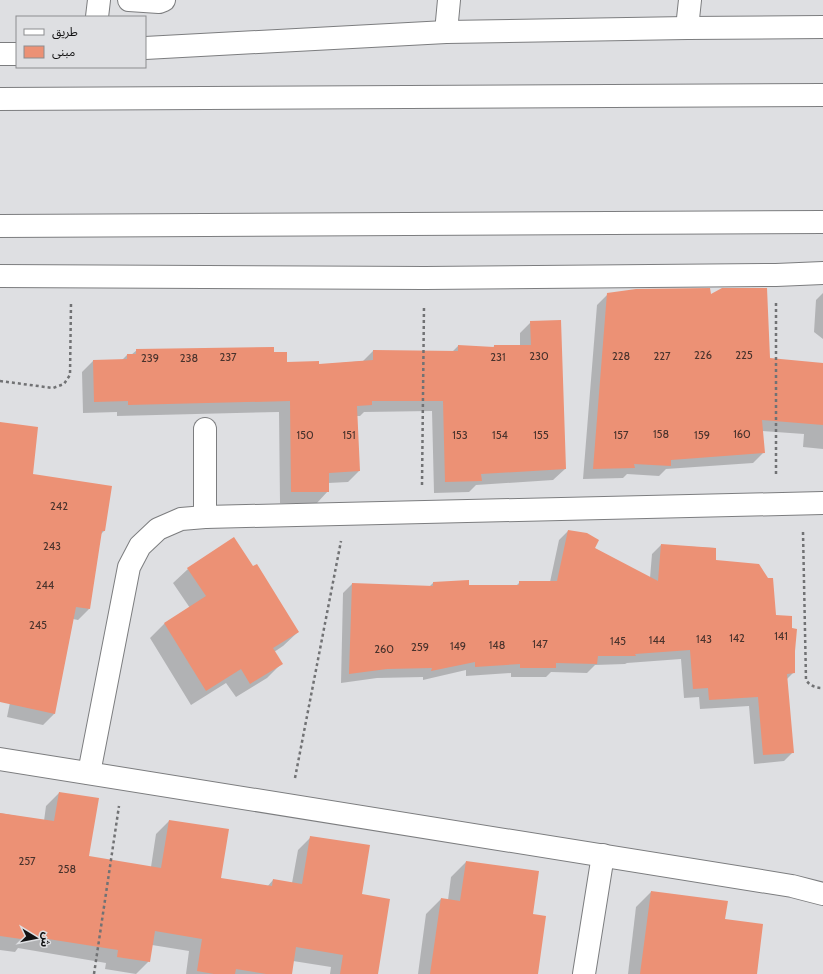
<svg xmlns="http://www.w3.org/2000/svg" width="823" height="974" viewBox="0 0 823 974" font-family="Cabin,'Noto Sans Arabic',sans-serif">
  <rect width="100%" height="100%" fill="#dedfe2"/>
  <g fill="#0003">
    <path d="M823,293V339L814,332L816,300Z"/>
    <path d="M608,294L710,296L769,359L823,364V449L803,447L804,434L762,431L764,452L753,463L666,469L659,476L627,474L623,478L583,479L597,305Z"/>
    <path d="M531,322L565,469L553,480L476,485L469,492L434,493L432,411L364,412L360,416H356L359,471L348,482L328,483V491L317,503H280L279,412L117,416V412L83,413L82,372L93,361L122,360L127,355H131L137,350L273,353L286,363L318,365L363,361L373,351L452,352L458,346L493,348L494,346H520V333Z"/>
    <path d="M0,423L32,475L104,531L100,535L89,609L78,620L73,619L54,714L43,725L7,717L12,693L0,691Z"/>
    <path d="M568,531L594,548L650,578L652,554L661,545L715,548V561L775,616L794,651V672L786,680L793,752L784,761L754,764L749,706L700,709L699,697L684,698L681,659L627,663L625,664L595,665L587,673L551,672L546,677H511V673L466,676V670L423,680V677L377,678L341,683L343,593L352,584L429,587L433,583L468,586H516L520,582H550L559,540Z"/>
    <path d="M188,569L298,632L283,646L274,652L281,664L267,678L236,697L226,683L191,705L150,638L164,624L190,608L173,583Z"/>
    <path d="M59,793L88,857L151,867L156,834L169,821L220,879L267,887L273,880L292,883L298,850L311,837L361,895L377,974H330L331,967L293,961L291,974H186L189,951L152,945L149,961L136,974L105,969L106,963L18,948L15,952L0,950V813L44,821L46,806Z"/>
    <path d="M466,862L532,915L537,974H418L426,914L441,899L448,900L451,877Z"/>
    <path d="M651,892L756,974H628L636,907Z"/>
  </g>
  <g fill="#ec9175">
    <path d="M710,288L711,294L722,288H767L770,358L823,363V425L762,420L765,453L671,460V466L634,464L635,468L593,469L607,293L636,289Z"/>
    <path d="M561,320L566,469L481,474L482,481L445,482L443,401H372V405L357,406L360,471L329,473V492H291L290,401L128,405V401L94,402L93,360L127,359V354H136V349L274,347V352H287V362L319,361V364L373,360V350L458,351V345L494,347V345H531L530,321Z"/>
    <path d="M0,422L38,427L33,474L112,486L105,531H102L90,609L76,607L55,714L0,702Z"/>
    <path d="M568,530L587,533L599,540L595,548L658,581L661,544L716,548V560L759,564L768,578H773L776,615L792,616V628L797,629L795,651V673L787,674L794,753L763,755L758,697L709,700L708,688L693,689L690,650L635,654L636,656H598L597,664L556,663V668H520V664L475,667V662L431,671L432,668L387,669L349,674L352,583L433,586V582L469,580V585H519V581H557Z"/>
    <path d="M234,537L253,566L257,564L299,632L273,648L283,664L250,684L241,669L206,691L164,623L206,596L187,568Z"/>
    <path d="M59,792L99,798L89,856L161,868L169,820L229,829L221,878L272,886L273,879L302,884L310,836L370,845L362,894L390,899L378,974H340L343,955L296,947L292,974H266L236,969L235,974H214L197,971L202,939L155,931L150,962L117,957L118,950L29,936L28,940L0,936V813L54,821Z"/>
    <path d="M466,861L539,871L533,914L546,916L538,974H430L441,898L460,901Z"/>
    <path d="M651,891L728,901L725,919L763,924L757,974H640Z"/>
  </g>
  <g fill="none" stroke-linecap="round" stroke-linejoin="round">
    <defs>
      <g id="minor">
        <path d="M129,0L159,2L164,0"/>
        <path d="M97,17L99,0"/>
        <path d="M687,28L690,0"/>
        <path d="M446,32L449,0"/>
        <path d="M145,48L446,32L687,28L823,27"/>
        <path d="M0,54H17"/>
        <path d="M0,99L823,95"/>
        <path d="M0,226L823,222"/>
        <path d="M0,276L425,278L776,275L823,273"/>
        <path d="M205,429V517"/>
        <path d="M0,759L792,886L823,894"/>
        <path d="M89,773L129,567L140,546L158,529L181,519L205,517L823,503"/>
        <path d="M584,974L603,855"/>
      </g>
    </defs>
    <use href="#minor" stroke="#7c7d7f" stroke-width="24"/>
    <g stroke="#717274" stroke-width="2.5" stroke-dasharray="3 3" stroke-linecap="butt">
      <path d="M776,303V476"/>
      <path d="M0,381L53,388L64,384L70,375L71,303"/>
      <path d="M422,485L424,306"/>
      <path d="M803,532L806,680C810,686 816,688 823,688"/>
      <path d="M295,778L341,541"/>
      <path d="M94,974L119,806"/>
    </g>
    <use href="#minor" stroke="#fff" stroke-width="22"/>
  </g>
  <g text-anchor="middle" stroke-width="4" stroke-linejoin="round" paint-order="stroke">
    <g font-size="11" fill="#48322c">
      <text x="703" y="359">226</text>
      <text x="744" y="359">225</text>
      <text x="539" y="360">230</text>
      <text x="621" y="360">228</text>
      <text x="662" y="360">227</text>
      <text x="228" y="361">237</text>
      <text x="498" y="361">231</text>
      <text x="150" y="362">239</text>
      <text x="189" y="362">238</text>
      <text x="661" y="438">158</text>
      <text x="742" y="438">160</text>
      <text x="305" y="439">150</text>
      <text x="349" y="439">151</text>
      <text x="460" y="439">153</text>
      <text x="500" y="439">154</text>
      <text x="541" y="439">155</text>
      <text x="621" y="439">157</text>
      <text x="702" y="439">159</text>
      <text x="59" y="510">242</text>
      <text x="52" y="550">243</text>
      <text x="45" y="589">244</text>
      <text x="38" y="629">245</text>
      <text x="781" y="640">141</text>
      <text x="737" y="642">142</text>
      <text x="704" y="643">143</text>
      <text x="657" y="644">144</text>
      <text x="618" y="645">145</text>
      <text x="540" y="648">147</text>
      <text x="497" y="649">148</text>
      <text x="458" y="650">149</text>
      <text x="420" y="651">259</text>
      <text x="384" y="653">260</text>
      <text x="27" y="865">257</text>
      <text x="67" y="873">258</text>
    </g>
  </g>
  <rect x="16" y="16" width="130" height="52" fill="#dedfe2" stroke="#8c8d8f"/>
  <rect x="24" y="29" width="20" height="6" fill="#ffffff" stroke="#8c8d8f"/>
  <text x="52" y="36" font-size="12" fill="#121213">طريق</text>
  <rect x="24" y="46" width="20" height="12" fill="#ec9175" stroke="#8c8d8f"/>
  <text x="52" y="56" font-size="12" fill="#121213">مبنى</text>
  <g transform="translate(36 938) rotate(100)" stroke="#dedfe2" stroke-width="3" paint-order="stroke">
  <path d="M0-3L7 15L0 10L-7 15Z" fill="#121213"/>
  <text y="-6" font-size="11" font-weight="bold" text-anchor="middle" fill="#121213">ش</text>
  </g>
</svg>
